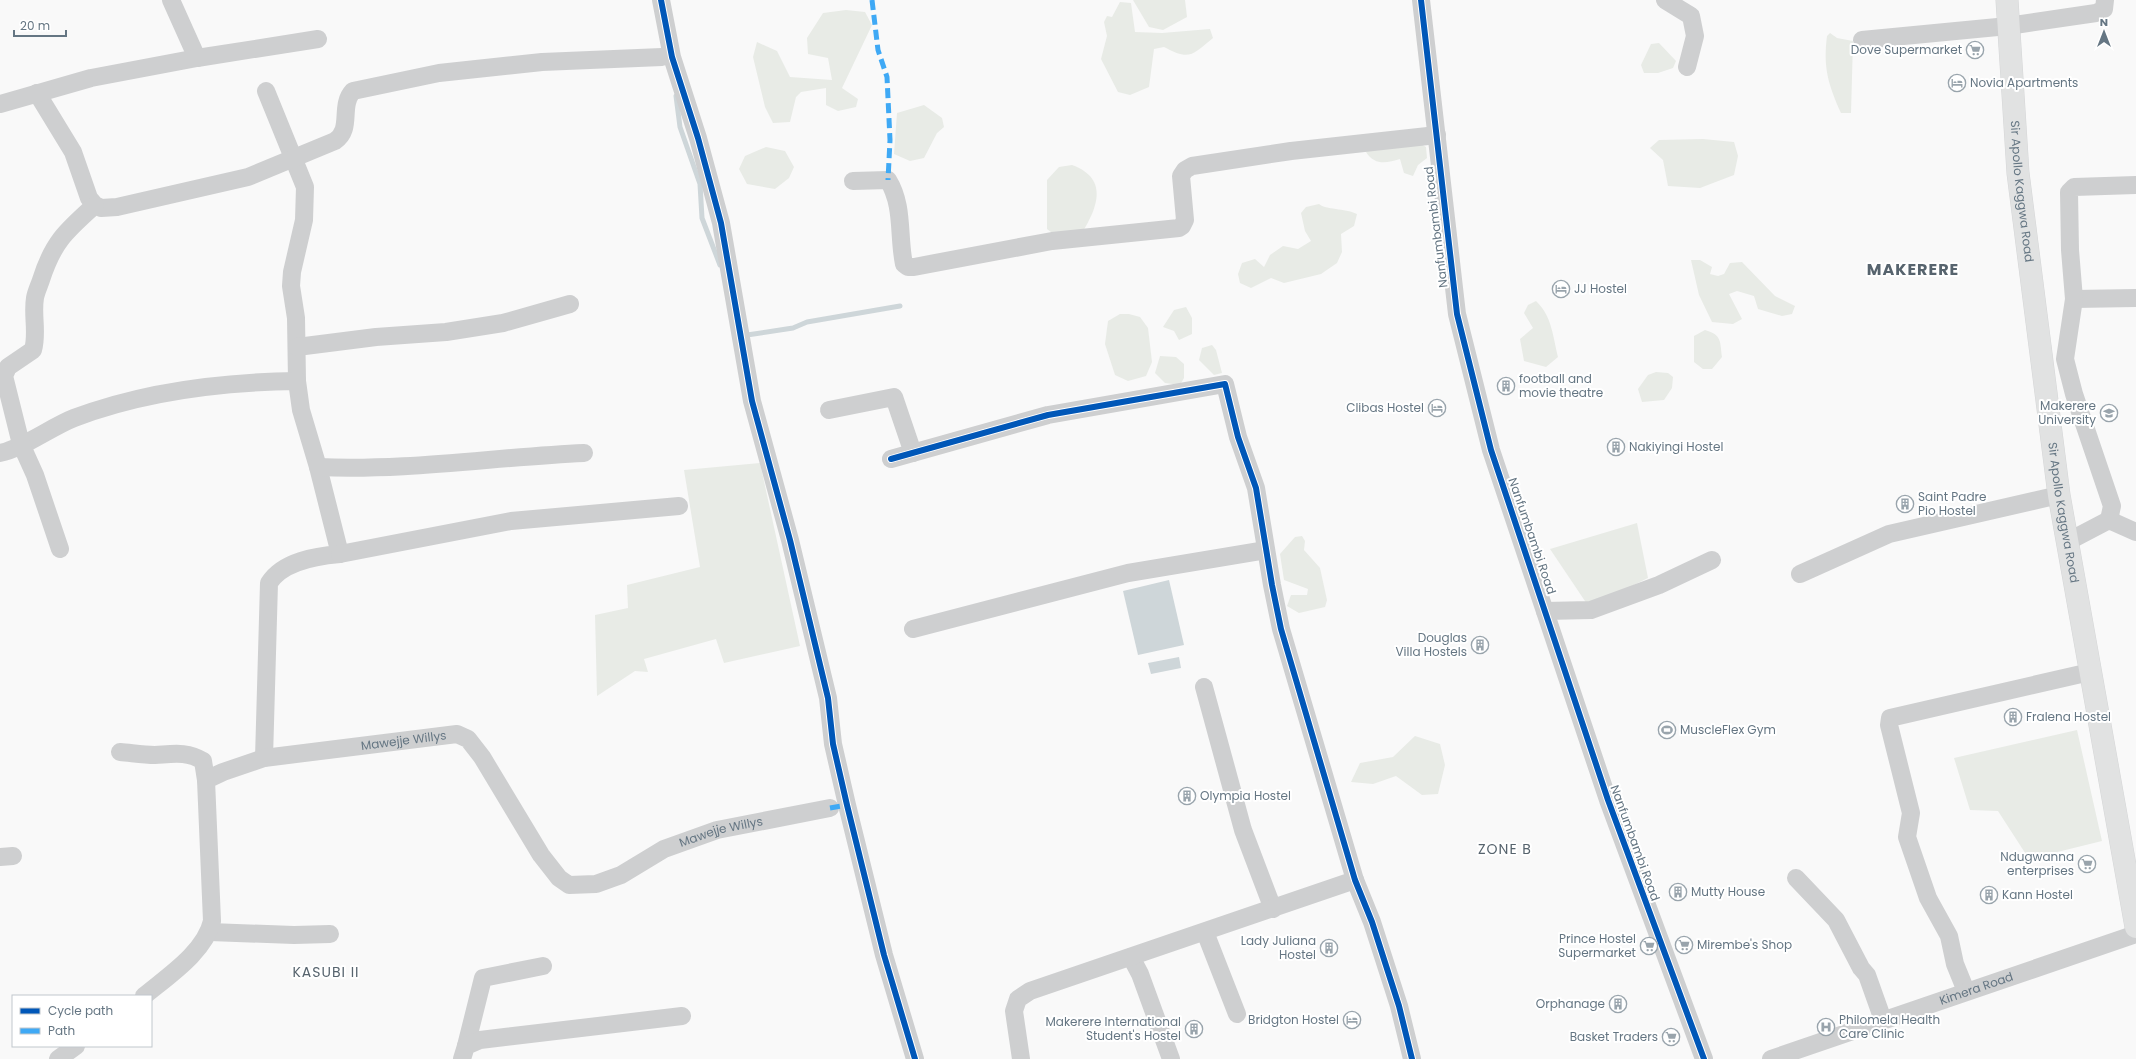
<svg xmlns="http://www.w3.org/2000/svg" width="2136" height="1059" viewBox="0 0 2136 1059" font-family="Poppins,sans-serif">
  <rect width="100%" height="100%" fill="#f9f9f9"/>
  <g fill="#e8ebe6">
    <path d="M1133,0H1185L1187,17L1163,30L1149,27Z"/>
    <path d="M1120,2L1131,3L1135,32L1162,33L1210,29L1213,38C1192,55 1190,61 1164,47L1154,49L1149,87L1130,95L1118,92L1101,59L1107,36L1104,22L1107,16L1112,17Z"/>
    <path d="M846,10L865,12L872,25L842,88L858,99L856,107L838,111L826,105V88L801,92L796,97L790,122L773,123L765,107L753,57L757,42L777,51L790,77L832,80L828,58L808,54L807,38L823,13Z"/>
    <path d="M1830,33L1837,38L1853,41L1851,113H1841C1828,84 1823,67 1827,36Z"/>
    <path d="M1659,43L1676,61L1673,68L1658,73H1644L1641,65L1651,44Z"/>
    <path d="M924,105L942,118L944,127L937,133L924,158L910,161L894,154L897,113Z"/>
    <path d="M1703,139L1734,142L1738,156L1734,175L1700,188L1668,186L1663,160L1650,148L1659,140Z"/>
    <path d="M1416,141L1426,147L1427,158L1418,165L1413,176L1404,173L1400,159C1387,163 1375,166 1366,152L1370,144Z"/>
    <path d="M766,147L785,151L794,167L789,178L775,189L747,184L739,169L745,156Z"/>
    <path d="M1072,165C1110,179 1097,209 1080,236L1059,238L1047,229V180L1059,167Z"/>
    <path d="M1319,204C1326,210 1344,208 1357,214L1354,226L1341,234L1342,252L1337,263L1321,274L1284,283L1271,278L1251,288L1240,283L1238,274L1242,263L1255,259L1264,267L1270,255L1283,246L1298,249L1311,241L1305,231L1301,213L1306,207Z"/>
    <path d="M1691,260H1700L1712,267L1710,274L1718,276L1724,274L1730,263L1742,262L1775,296L1795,306L1792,314L1782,316L1758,309L1754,296L1737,291L1729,294L1742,319L1733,324L1712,322L1699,295Z"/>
    <path d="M1536,301C1552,316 1553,337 1558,357L1546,367L1524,361L1520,339L1533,328L1524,313L1528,305Z"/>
    <path d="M1186,307L1192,318V334L1179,340L1174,331L1163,327L1174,310Z"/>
    <path d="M1120,314H1129L1140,317L1148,328L1152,362L1146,376L1128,381L1115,375L1105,344L1108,321Z"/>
    <path d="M1705,330C1722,335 1720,341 1722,357L1712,369H1703L1694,362V336Z"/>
    <path d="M1212,345L1216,350L1222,373L1214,375L1199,360L1202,348Z"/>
    <path d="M1160,356L1176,357L1184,364V378L1180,385L1165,383L1155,373Z"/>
    <path d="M1656,372L1668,373L1673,377L1672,388L1664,400L1642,402L1638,389L1648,375Z"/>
    <path d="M760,463L800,646L724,663L716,639L644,659L648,672L635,671L597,696L595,615L628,608L627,585L700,567L684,470Z"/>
    <path d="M1637,523L1648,578L1589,607L1550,549Z"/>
    <path d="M1302,536L1305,541L1304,550L1320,568L1327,600L1325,607L1299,613L1287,606L1291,595H1307L1308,589L1284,580L1280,554L1295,537Z"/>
    <path d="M2077,730L2102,841L2029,859L1998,811L1970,810L1954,758Z"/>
    <path d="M1415,736L1440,744L1445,765L1438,794L1422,795L1396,776L1373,784L1351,782L1360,763L1393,757Z"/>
  </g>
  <g fill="#ced6d9">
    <path d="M1169,580L1184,645L1138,655L1123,591Z"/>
    <path d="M1179,657L1181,668L1151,674L1148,663Z"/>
  </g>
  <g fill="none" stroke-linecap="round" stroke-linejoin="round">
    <g stroke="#ced6d9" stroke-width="5">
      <path d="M676,96L680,127L700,184L702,218L720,265"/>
      <path d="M747,335L793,328L807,322L900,306"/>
    </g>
    <defs>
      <g id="major">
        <path id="s3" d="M2007,0L2018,173L2059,495L2136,927"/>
      </g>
    </defs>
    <use href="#major" stroke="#d5d6d7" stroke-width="23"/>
    <g stroke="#cecfd0" stroke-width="18">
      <path d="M171,0L197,58"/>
      <path d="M661,0L672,57L698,138L721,223L752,401L790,540L828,698L833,744L847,805L884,955L915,1059"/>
      <path d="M1421,0L1457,314L1491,450L1608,800L1704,1059"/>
      <path d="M1665,0L1691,16L1695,36L1687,67"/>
      <path d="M1862,40L2008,26L2096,13L2104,9L2105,0"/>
      <path d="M266,91L305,187L304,220L292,272L291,286L296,318L297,381"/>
      <path d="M37,93L73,152L89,198L95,205L101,208L117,207L248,177L335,141C353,129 339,106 353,91L439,73L542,62L662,57"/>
      <path d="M0,104L91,78L197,58L318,39"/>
      <path d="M853,181L888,180C904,206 898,236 904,264L908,267H914L1052,241L1179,228L1182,226L1185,220L1181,176L1185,170L1192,166L1291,151L1437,135"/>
      <path d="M2074,299L2136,298"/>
      <path d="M297,347L376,337L446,332L503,323L570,304"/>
      <path d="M829,410L894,397L913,453"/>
      <path d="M0,453C22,449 51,427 74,418C145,391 222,382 297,381L301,410L318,467L340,554C316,556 283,561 269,583L264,758"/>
      <path d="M891,459L1048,415L1225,384L1238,437L1256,488L1272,585L1281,629L1355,880L1372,922L1399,1006L1412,1059"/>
      <path d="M318,467C407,471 495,457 584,453"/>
      <path d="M2109,520L2112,506L2074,394L2065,359L2074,299L2070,250L2069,192L2074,187L2136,185"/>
      <path d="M2067,542L2109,520L2136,532"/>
      <path d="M60,549L35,475L21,444L4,376L8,367L33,350C38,333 32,315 35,298C36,292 39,286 41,280C53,242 66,231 95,205"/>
      <path d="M340,554L511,521L679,506"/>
      <path d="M1800,574L1889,534L2059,495"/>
      <path d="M1545,611L1591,610L1659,585L1712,560"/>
      <path d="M913,629L1128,573L1266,550"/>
      <path d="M1204,687L1243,830L1273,909"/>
      <path d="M120,752C132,753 143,755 155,755C173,754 187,751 203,761L206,780"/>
      <path d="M0,857L13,856"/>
      <path d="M1796,878L1836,920L1861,968L1867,975L1883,1020"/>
      <path d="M210,932L294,935L330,934"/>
      <path d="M1205,932L1237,1014"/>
      <path d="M1131,957L1140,974L1171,1059"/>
      <path d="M1966,991L1955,964L1949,936L1928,898L1907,837L1911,813L1889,725L1890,718L2090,672"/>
      <path id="s1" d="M144,996C168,976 205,952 212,921L206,780L223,772L264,758L457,734L468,739L482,757L541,855L559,878L569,885L596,884L621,875L664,849L717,830L830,808"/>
      <path d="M466,1046L483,978L543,966"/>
      <path d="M58,1059L76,1046"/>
      <path d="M462,1059L466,1046L480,1040L682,1016"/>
      <path d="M1021,1059L1014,1011L1018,999L1030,991L1355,880"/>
      <path id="s2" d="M1771,1059L2136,934"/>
    </g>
    <use href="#major" stroke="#e1e2e2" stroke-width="22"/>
    <g stroke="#3fa9f5" stroke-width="5" stroke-dasharray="10 5" stroke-linecap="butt">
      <path d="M872,0L878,50L887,77L890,140L888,180"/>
      <path d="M830,808L847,805"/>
    </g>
    <defs>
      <g id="cycleway">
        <path d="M661,0L672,57L698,138L721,223L752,401L790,540L828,698L833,744L847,805L884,955L915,1059"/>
        <path d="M1421,0L1457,314L1491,450L1608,800L1704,1059"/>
        <path d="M891,459L1048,415L1225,384L1238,437L1256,488L1272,585L1281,629L1355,880L1372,922L1399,1006L1412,1059"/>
      </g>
    </defs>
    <use href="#cycleway" stroke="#fff" stroke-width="8"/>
    <use href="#cycleway" stroke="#0057b8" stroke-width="6"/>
  </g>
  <defs>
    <symbol id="supermarket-ring" viewBox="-11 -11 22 22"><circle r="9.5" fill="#fff" stroke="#99a4ac" stroke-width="1.5"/><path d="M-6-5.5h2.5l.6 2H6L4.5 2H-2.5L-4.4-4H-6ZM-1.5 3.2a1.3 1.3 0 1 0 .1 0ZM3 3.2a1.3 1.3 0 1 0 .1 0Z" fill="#99a4ac"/></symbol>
    <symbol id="hotel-ring" viewBox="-11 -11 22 22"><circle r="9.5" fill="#fff" stroke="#99a4ac" stroke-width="1.5"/><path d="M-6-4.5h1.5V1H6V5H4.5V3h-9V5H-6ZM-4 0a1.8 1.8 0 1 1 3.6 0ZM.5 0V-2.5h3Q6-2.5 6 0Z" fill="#99a4ac"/></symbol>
    <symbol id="building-ring" viewBox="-11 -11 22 22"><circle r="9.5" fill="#fff" stroke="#99a4ac" stroke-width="1.5"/><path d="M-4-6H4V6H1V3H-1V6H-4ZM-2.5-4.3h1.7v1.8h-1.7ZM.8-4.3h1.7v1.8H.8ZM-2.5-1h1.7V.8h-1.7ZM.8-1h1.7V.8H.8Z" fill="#99a4ac"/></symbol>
    <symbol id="university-ring" viewBox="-11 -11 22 22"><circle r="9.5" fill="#fff" stroke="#99a4ac" stroke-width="1.5"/><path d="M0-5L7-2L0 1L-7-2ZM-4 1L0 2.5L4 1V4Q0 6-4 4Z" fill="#99a4ac"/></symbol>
    <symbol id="stadium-ring" viewBox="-11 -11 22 22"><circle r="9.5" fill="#fff" stroke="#99a4ac" stroke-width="1.5"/><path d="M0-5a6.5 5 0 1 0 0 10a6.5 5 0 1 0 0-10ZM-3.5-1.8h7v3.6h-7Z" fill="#99a4ac"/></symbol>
    <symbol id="hospital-ring" viewBox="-11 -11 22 22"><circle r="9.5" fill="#fff" stroke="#99a4ac" stroke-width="1.5"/><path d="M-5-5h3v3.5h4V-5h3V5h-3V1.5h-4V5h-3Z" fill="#99a4ac"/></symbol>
  </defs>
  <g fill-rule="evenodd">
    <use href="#supermarket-ring" x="1965" y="40" width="20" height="20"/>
    <use href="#hotel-ring" x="1947" y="73" width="20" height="20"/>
    <use href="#hotel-ring" x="1551" y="279" width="20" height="20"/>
    <use href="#building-ring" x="1496" y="376" width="20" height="20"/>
    <use href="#hotel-ring" x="1427" y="398" width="20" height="20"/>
    <use href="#university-ring" x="2099" y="403" width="20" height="20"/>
    <use href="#building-ring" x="1606" y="437" width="20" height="20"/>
    <use href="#building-ring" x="1895" y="494" width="20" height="20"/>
    <use href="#building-ring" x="1470" y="635" width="20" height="20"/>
    <use href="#building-ring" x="2003" y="707" width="20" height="20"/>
    <use href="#stadium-ring" x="1657" y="720" width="20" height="20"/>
    <use href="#building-ring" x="1177" y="786" width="20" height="20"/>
    <use href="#supermarket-ring" x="2077" y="854" width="20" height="20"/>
    <use href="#building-ring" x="1668" y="882" width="20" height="20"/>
    <use href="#building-ring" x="1979" y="885" width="20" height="20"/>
    <use href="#supermarket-ring" x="1674" y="935" width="20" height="20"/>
    <use href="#supermarket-ring" x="1639" y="936" width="20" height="20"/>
    <use href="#building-ring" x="1319" y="938" width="20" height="20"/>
    <use href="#building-ring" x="1608" y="994" width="20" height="20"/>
    <use href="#hotel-ring" x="1342" y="1010" width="20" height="20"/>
    <use href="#hospital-ring" x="1816" y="1017" width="20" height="20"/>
    <use href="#building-ring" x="1184" y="1019" width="20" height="20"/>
    <use href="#supermarket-ring" x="1661" y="1027" width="20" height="20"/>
  </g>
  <g text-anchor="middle" stroke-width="4" stroke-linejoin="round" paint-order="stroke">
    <g font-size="12" fill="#657683" stroke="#fff" text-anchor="start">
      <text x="1962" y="54" text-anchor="end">Dove Supermarket</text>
      <text x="1970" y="87">Novia Apartments</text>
      <text x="1574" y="293">JJ Hostel</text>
      <text x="1519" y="383">football and<tspan x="1519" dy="14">movie theatre</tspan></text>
      <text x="2096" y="410" text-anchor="end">Makerere<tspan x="2096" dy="14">University</tspan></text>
      <text x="1424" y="412" text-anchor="end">Clibas Hostel</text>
      <text x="1629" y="451">Nakiyingi Hostel</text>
      <text x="1918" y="501">Saint Padre<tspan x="1918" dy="14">Pio Hostel</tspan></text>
      <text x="1467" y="642" text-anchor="end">Douglas<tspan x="1467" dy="14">Villa Hostels</tspan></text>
      <text x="2026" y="721">Fralena Hostel</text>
      <text x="1680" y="734">MuscleFlex Gym</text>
      <text x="1200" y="800">Olympia Hostel</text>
      <text x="2074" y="861" text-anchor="end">Ndugwanna<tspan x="2074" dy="14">enterprises</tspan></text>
      <text x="1691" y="896">Mutty House</text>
      <text x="2002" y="899">Kann Hostel</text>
      <text x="1636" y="943" text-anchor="end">Prince Hostel<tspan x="1636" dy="14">Supermarket</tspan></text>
      <text x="1316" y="945" text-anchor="end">Lady Juliana<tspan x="1316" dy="14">Hostel</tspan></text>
      <text x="1697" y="949">Mirembe's Shop</text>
      <text x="1605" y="1008" text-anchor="end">Orphanage</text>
      <text x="1339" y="1024" text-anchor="end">Bridgton Hostel</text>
      <text x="1839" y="1024">Philomela Health<tspan x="1839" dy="14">Care Clinic</tspan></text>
      <text x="1181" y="1026" text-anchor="end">Makerere International<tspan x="1181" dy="14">Student's Hostel</tspan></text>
      <text x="1658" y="1041" text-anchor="end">Basket Traders</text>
    </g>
    <g font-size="12" fill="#657683" stroke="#fff">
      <text dy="4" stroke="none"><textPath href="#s3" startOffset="192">Sir Apollo Kaggwa Road</textPath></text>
      <text transform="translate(1436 227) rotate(-97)" y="4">Nanfumbambi Road</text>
      <text dy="4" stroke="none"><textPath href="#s3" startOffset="516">Sir Apollo Kaggwa Road</textPath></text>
      <text transform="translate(1532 536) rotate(71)" y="4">Nanfumbambi Road</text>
      <text dy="4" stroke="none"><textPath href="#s1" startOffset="447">Mawejje Willys</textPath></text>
      <text dy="4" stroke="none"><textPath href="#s1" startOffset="855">Mawejje Willys</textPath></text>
      <text transform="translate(1635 843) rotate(70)" y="4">Nanfumbambi Road</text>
      <text dy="4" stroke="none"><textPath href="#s2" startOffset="217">Kimera Road</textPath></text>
    </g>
    <g font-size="14" letter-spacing="1" fill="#57646e" stroke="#fff">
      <text x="1505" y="854">ZONE B</text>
      <text x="326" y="977">KASUBI II</text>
    </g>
    <g font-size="16" font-weight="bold" letter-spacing="1" fill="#57646e" stroke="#fff">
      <text x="1913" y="275">MAKERERE</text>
    </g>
  </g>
  <rect x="12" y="995" width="140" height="52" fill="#ffffff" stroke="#c1c8cd"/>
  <rect x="20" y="1008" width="20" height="6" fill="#0057b8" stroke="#c1c8cd"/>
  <text x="48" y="1015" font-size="12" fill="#657683">Cycle path</text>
  <rect x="20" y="1028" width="20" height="6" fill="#3fa9f5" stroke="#c1c8cd"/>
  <text x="48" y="1035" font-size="12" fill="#657683">Path</text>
  <g transform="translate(2104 32)" stroke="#ffffff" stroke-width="3" paint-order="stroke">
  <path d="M0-3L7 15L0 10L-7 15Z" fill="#657683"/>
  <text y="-6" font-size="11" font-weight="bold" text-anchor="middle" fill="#657683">N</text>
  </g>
  <path d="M14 30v6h52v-6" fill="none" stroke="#657683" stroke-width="2"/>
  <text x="20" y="30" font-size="12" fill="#657683" stroke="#ffffff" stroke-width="3" paint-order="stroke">20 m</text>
</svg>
